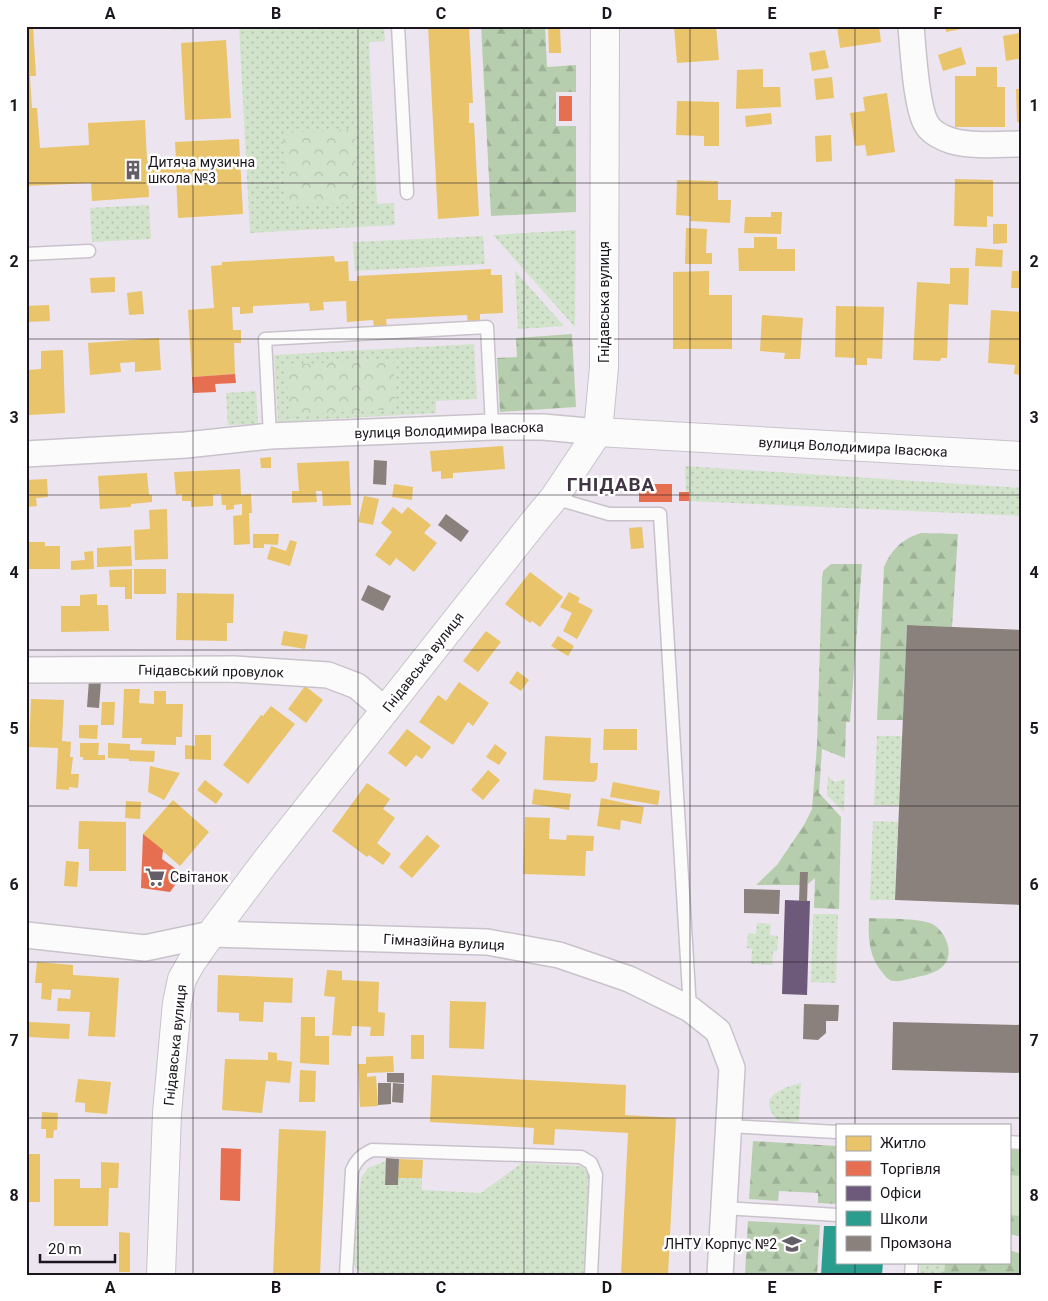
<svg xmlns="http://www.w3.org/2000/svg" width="1048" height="1301" viewBox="0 0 1048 1301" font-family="Roboto,sans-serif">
  <defs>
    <pattern id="grass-dots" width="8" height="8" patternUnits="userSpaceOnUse" patternTransform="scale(1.25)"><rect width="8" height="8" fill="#d2e3cc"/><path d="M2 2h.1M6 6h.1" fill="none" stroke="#b4c2af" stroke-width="1.8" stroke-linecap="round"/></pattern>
    <pattern id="forest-firs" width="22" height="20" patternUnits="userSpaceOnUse" patternTransform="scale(1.25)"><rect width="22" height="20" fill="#b7ceae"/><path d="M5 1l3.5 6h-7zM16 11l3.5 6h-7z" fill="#9db095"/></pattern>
    <pattern id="park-crowns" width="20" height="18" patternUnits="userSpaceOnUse" patternTransform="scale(1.25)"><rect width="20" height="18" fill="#d2e3cc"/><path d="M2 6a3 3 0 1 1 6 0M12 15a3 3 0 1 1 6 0" fill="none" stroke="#b4c2af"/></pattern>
  </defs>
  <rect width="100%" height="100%" fill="#ece4ee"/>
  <g fill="url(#grass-dots)">
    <path d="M172,26H384L385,41L369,42L377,204L394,203L395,225L250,233L239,27L172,30Z"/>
    <path d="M149,205L151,239L92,242L90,208Z"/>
    <path d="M576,230L575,327L493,235Z"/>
    <path d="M483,236L485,264L355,271L353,242Z"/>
    <path d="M515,271L564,326L518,329Z"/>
    <path d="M474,344L477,399L436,401V413L278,422L274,355Z"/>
    <path d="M256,391L258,424L228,425L226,393Z"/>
    <path d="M685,466L1022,488V516L689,501V492H686Z"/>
    <path d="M877,736H902L899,806L874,805Z"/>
    <path d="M828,777L835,782L845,779L844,812L827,795Z"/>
    <path d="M873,821L898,822L895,900H870Z"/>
    <path d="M813,914H838L836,983L811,982Z"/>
    <path d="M757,923L771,924L770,935L778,936L777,951H773L772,965L751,964L752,949L747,948L748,933L756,934Z"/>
    <path d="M801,1083L799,1121C794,1121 787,1123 783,1122C778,1121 773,1116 771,1111C761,1094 789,1086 801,1083Z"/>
    <path d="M386,1161L385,1185H398V1178H422V1190L481,1193L522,1163L581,1166L584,1168L590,1174L585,1275H426L366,1273L358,1271L354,1265L353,1257L361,1178L368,1168Z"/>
    <path d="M920,1262H945L944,1275H920Z"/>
  </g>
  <g fill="url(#forest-firs)">
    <path d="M481,26H545L547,67L576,65V92H556V126H576V212L491,216Z"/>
    <path d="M572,334L576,407L500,412L497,358L517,357L516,338Z"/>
    <path d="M921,533L958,534L952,627L907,625L903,720H877L884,567C892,549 902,539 921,533Z"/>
    <path d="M831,564H862L850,722H846L845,758L822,749L819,793L841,817L839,909L814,908L815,878L808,884V872H800V885H756L777,865L804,825L812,809L817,745L822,579L823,571Z"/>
    <path d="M869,918C885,919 916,918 930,923C945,929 955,953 944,965C937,973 926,975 917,977C910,978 901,982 894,981C889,981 885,976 882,972C869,956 868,938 869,918Z"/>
    <path d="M753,1141L837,1146V1204L818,1203V1193L779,1191L778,1201L749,1199Z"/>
    <path d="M1009,1150H1022V1237L1009,1234Z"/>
    <path d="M748,1221L820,1225L817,1275H745Z"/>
    <path d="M1009,1250L1022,1254V1275H944L945,1262H1009Z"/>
  </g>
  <g fill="url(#park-crowns)">
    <path d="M354,129L358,202L287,206L283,133Z"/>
    <path d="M393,359L396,409L289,415L286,365Z"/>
  </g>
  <path fill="#d2e3cc" d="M1009,1175L1022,1176V1216L1009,1215Z"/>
  <g fill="#e9c46a">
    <path d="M26,26H33L36,76H30L32,108H37L40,148L89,145L88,123L145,120L147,161L176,159L175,142L239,139L243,214L178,218L176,176L148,177L149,197L92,201L91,183L26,186Z"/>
    <path d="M428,26H469L473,103H469V123H474L479,216L438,219Z"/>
    <path d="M548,26H560L561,53H549Z"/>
    <path d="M674,26H716L719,60L677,63Z"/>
    <path d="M837,26H879L881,42L840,48Z"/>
    <path d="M945,26H971V27L946,32Z"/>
    <path d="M1019,33L1022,58L1006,61L1003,36Z"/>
    <path d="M226,40L231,118L185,120L181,43Z"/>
    <path d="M961,47L966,64L943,71L938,55Z"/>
    <path d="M825,50L829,68L812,71L809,53Z"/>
    <path d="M976,67H997V87H1005V127H955V76H976Z"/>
    <path d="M763,69V87H780L781,107L736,109L737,70Z"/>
    <path d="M832,77L834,98L816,100L814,79Z"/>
    <path d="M1016,89H1022V122H1017Z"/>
    <path d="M887,93L895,152L867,156L865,145L855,146L850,113L865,111L863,97Z"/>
    <path d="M677,101L719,102V146H704V136L676,135Z"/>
    <path d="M771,113L772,124L746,127L745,116Z"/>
    <path d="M831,135L832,161L816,162L815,136Z"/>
    <path d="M955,179L993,180V217L987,216V227L954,226Z"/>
    <path d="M677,180L718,181V200H731L730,223L690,221L691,216L676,215Z"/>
    <path d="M1020,202H1022V234H1019Z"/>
    <path d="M771,212H782L781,234L744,233L745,217H771Z"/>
    <path d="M993,224H1007V243L993,244Z"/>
    <path d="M686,228L707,229L706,253H712V264H685Z"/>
    <path d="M754,237H777V249H795V271H739L738,248H754Z"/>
    <path d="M976,248L1003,250L1002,267L975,266Z"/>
    <path d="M334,256L335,262L348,261L349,281H357V276L491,269V275H502L503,313L480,314V323L468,324L467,315L386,319L387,327L374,328L373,320L347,322L346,301L323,302L324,310L310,311L309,303L253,306V313L240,314V307H232L233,330H241V343H234L235,374L192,377L188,310L214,308L211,266L222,265V262Z"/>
    <path d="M950,268H969L968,305L949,304L947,358H941L940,361L913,360L917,282L950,284Z"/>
    <path d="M709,271V295H732V349H673V272Z"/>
    <path d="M1012,271H1022V288H1011Z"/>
    <path d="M115,277V292L91,293L90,278Z"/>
    <path d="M142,291L144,314L129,315L127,293Z"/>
    <path d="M49,305L50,321L26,322V306Z"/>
    <path d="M836,306L884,307L882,359L867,358V365H855V358L835,357Z"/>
    <path d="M991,310L1022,312V375L1014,374L1015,365L988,363Z"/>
    <path d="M762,315L803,318L800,359H784L785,353L760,351Z"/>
    <path d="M159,338L161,370L135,372V362L120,363L121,372L90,375L88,343Z"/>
    <path d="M63,350L65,413L29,415L28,370L41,369V351Z"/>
    <path d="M503,446L505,469L453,473V478L441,479V471L432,472L430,451Z"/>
    <path d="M271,457V468H261L260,458Z"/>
    <path d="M349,461L351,505L323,506L322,491H316L317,502L292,503V491H299L297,463Z"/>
    <path d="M240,469L241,495L251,494L252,513H249L250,544L234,545L233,516L242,515V504L234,505V509L226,510V505H222L221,494L213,495V506L191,507V501H182V494L176,495L174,472Z"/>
    <path d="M147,473L149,495H152V502L131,504V507L100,509L98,476Z"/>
    <path d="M47,479L48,497L36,498L37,506L26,507V480Z"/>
    <path d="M394,484L413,487L412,500L392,497Z"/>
    <path d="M364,496L379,499L373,525L358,522Z"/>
    <path d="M393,507L402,514L408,507L431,525L424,533L437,543L414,572L396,558L390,566L375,555L392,532L381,523Z"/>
    <path d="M167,509L168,559L135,560L134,530L150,529L149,510Z"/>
    <path d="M642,527L644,548L631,549L629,528Z"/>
    <path d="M253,534H279L278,545L264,544V548H253Z"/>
    <path d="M290,540L297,542L290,566L267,559L271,546L286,551Z"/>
    <path d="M26,542H45V546H60V569H26Z"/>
    <path d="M131,546L132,566L97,567V548Z"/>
    <path d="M93,551L94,569L71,570V561L85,560L84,552Z"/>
    <path d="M132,569V599H125V587H110L109,570Z"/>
    <rect x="134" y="569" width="32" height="25"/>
    <path d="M530,572L563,597L540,627L532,621L530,623L505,604Z"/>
    <path d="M569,592L580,598L578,602L593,610L577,639L563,631L572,613L560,607Z"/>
    <path d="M177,593L234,594L233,623H227V641L176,640Z"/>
    <path d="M97,594V605H108L109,631L61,632V606H80V595Z"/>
    <path d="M284,631L308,635L305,649L281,645Z"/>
    <path d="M486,631L501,642L478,672L463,661Z"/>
    <path d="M558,636L574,646L568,656L551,646Z"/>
    <path d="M517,671L529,680L521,691L509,683Z"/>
    <path d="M459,682L489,703L473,726L468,722L453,745L419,722L438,695L446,701Z"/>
    <path d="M305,686L323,700L306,723L288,709Z"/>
    <path d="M124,689H140L139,703L154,704V691H166V704H183L182,737H176V745L141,744L142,738H122Z"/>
    <path d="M31,699L64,700L62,741L71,742L70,757H73L71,774H79L78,788L69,787V790L56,789L58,748L29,747Z"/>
    <path d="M102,702H115L114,725H101Z"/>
    <path d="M271,706L295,724L248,784L223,765L261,715L263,716Z"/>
    <path d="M79,725H98L97,739L79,738Z"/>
    <path d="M407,729L431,747L422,759L416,755L406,767L388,753Z"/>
    <path d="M604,729H637V750H603Z"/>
    <path d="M195,735H211V760L185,759V745L195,746Z"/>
    <path d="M545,736L591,738L590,763H598L597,779L594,782L543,780Z"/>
    <path d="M80,743H99L98,755H105V760H83V757H80Z"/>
    <path d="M108,743L130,744V750L155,751L154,762L129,761V759L108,758Z"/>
    <path d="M495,744L507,753L499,765L486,757Z"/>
    <path d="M150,766L180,773L164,800L148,792Z"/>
    <path d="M488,770L500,780L483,800L471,790Z"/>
    <path d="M205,780L223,794L216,804L197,790Z"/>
    <path d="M613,782L660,791L658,805L610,797Z"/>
    <path d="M367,783L390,799L383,809L395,818L377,843L391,854L383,865L369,855L367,857L332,831Z"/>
    <path d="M534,789L571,794L569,810L532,804Z"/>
    <path d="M601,798L644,807L641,824L621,820L620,830L597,826Z"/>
    <path d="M173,800L209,832L180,866L143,834Z"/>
    <path d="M126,801L141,802L140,819L125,818Z"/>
    <path d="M525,817L550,818L549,839L566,840L567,835L594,836L593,851H586L585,876L523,874Z"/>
    <path d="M79,821L126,822V871H89V849H78Z"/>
    <path d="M427,835L440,846L412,878L399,867Z"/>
    <path d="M66,861L79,862L77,887L64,886Z"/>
    <path d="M37,962L73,965V975L119,978L115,1037L88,1036L90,1012L57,1011L58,998L70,999L71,990L52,989L51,1000L41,999L42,983H35Z"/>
    <path d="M327,970L342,971V980L379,982L378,1012L385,1013L384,1036H370L371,1027L352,1026L351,1036L332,1035L335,997L324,996Z"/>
    <path d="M218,975L293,978L292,1003L264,1002L263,1022L239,1021V1013L217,1012Z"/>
    <path d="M450,1001L486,1002L484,1049L449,1048Z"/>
    <path d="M301,1017H315V1036H329V1065L300,1063Z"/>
    <path d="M29,1022L70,1024L69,1039L28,1037Z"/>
    <rect x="411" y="1035" width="13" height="24"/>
    <path d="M268,1052L277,1053V1060L292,1062L290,1083L266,1081L262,1113L222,1110L225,1059L268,1060Z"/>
    <path d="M393,1056L394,1072L367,1073V1077L376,1076L378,1106L360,1107L358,1064H366V1057Z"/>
    <path d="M300,1070L316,1071L315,1102H299Z"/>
    <path d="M432,1075L626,1085L625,1115L676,1118L668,1275H621L628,1133L555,1129L554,1145L533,1144L534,1128L430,1122Z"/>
    <path d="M78,1079L111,1082L107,1114L85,1112V1103L75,1102Z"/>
    <path d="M42,1112L58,1113L57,1130H54L53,1138H46V1129H41Z"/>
    <path d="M279,1129L326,1131L320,1275L273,1274Z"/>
    <rect x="26" y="1154" width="14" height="48"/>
    <path d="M399,1159L423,1160L422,1178H398Z"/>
    <path d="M101,1162L119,1163L118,1188H109L108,1226H54V1179H80V1188H101Z"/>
    <path d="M119,1232L130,1233V1272H119Z"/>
  </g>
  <g fill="#e76f51">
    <rect x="559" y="96" width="13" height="25"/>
    <path d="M235,374L236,383L215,384L216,392L193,393L192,377Z"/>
    <path d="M642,484H672V502H639V489Z"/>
    <rect x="679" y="492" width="10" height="9"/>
    <path d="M143,834L163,850L162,859L183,874L170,892L141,888Z"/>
    <path d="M221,1148L241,1149L240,1201L220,1200Z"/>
  </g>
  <path fill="#6d597a" d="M785,900L810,901L807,995L782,994Z"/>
  <path fill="#2a9d8f" d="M824,1226H837V1262H883L882,1275H821Z"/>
  <g fill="#8a817c">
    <path d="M374,460L387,461L386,485L373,484Z"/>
    <path d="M446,514L469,531L461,542L438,525Z"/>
    <path d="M368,585L391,596L383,611L361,600Z"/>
    <path d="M907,625L1022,630V905L895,900Z"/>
    <path d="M89,680L101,681L99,708L87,707Z"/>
    <path d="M800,872H808L807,901H799Z"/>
    <path d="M744,889L780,890L779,914L744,913Z"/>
    <path d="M804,1004L839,1005L838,1021H826V1033L818,1040L803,1039Z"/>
    <path d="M893,1022L1022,1025V1073L892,1070Z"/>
    <path d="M387,1073H404V1083L387,1082Z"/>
    <path d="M378,1083H391V1104L378,1105Z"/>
    <path d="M393,1083L404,1084L403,1103L392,1102Z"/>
    <path d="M386,1158L399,1159L398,1185H385Z"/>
  </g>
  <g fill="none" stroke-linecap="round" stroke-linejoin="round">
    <defs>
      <g id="lane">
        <path d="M398,26L407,193"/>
        <path d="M26,254L89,251"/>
        <path d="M270,436L265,339L487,327L492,427"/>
        <path d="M554,498L609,514H660L690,1009"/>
        <path d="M728,1126L837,1132"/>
        <path d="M1009,1142L1022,1143"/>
        <path d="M724,1208L837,1215"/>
        <path d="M346,1275L352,1170C357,1159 362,1155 372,1150L581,1157L591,1163L596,1175L591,1275"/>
        <path d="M911,1275L912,1262"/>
      </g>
      <g id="street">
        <path d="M911,26C913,49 916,108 927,125C932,133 943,138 952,141C974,147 1000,144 1022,144"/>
        <path d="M26,454L186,445L270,436L492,427H543L598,432"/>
        <path d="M26,670L234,669L328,675L357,686L386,711"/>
        <path d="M26,935L145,948L211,934L487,942L559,955L629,979L690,1009L718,1031L732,1068L720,1275"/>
      </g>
      <g id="secondary">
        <path d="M598,432L1022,456"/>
        <path d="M161,1275L167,1113L177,1003L182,979L191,963L211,934L266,861L534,522L554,498L598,432L604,367L605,26"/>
      </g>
    </defs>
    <use href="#lane" stroke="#c9c2cb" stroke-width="15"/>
    <use href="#street" stroke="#c9c2cb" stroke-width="28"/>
    <use href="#secondary" stroke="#c9c2cb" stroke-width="30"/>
    <use href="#lane" stroke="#fcfbfc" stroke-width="12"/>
    <use href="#street" stroke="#fcfbfc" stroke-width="25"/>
    <use href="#secondary" stroke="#fcfbfc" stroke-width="28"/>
  </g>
  <path fill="none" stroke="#1b161d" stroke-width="1" stroke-opacity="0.55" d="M193,26V1275M358,26V1275M524,26V1275M690,26V1275M855,26V1125M26,183H1022M26,339H1022M26,495H1022M26,650H1022M26,806H1022M26,962H1022M26,1118H1022M855,1262V1275"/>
  <defs>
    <symbol id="building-bare" viewBox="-9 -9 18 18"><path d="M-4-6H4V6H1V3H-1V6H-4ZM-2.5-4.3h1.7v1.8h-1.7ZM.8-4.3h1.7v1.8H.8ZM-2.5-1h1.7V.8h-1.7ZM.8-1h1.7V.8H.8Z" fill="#645e66" stroke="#fff" stroke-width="2.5" paint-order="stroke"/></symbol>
    <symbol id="supermarket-bare" viewBox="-9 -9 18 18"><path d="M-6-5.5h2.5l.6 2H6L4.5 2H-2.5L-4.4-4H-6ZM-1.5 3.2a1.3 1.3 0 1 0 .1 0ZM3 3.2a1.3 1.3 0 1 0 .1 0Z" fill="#645e66" stroke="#fff" stroke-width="2.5" paint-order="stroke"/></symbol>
    <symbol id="university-bare" viewBox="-9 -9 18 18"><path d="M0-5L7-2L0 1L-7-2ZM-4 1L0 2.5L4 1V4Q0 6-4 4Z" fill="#645e66" stroke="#fff" stroke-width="2.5" paint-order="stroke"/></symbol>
  </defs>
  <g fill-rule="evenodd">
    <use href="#building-bare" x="119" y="156" width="28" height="28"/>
    <use href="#supermarket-bare" x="141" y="863" width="28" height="28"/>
    <use href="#university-bare" x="778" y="1230" width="28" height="28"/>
  </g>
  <g text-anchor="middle" stroke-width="5" stroke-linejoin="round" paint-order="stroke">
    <g font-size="14" fill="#1b161d" stroke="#fff" text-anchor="start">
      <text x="148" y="167">Дитяча музична<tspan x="148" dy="16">школа №3</tspan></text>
      <text x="170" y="882">Світанок</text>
      <text x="777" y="1249" text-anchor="end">ЛНТУ Корпус №2</text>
    </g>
    <g font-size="14" fill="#1b161d" stroke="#fff">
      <text transform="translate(604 302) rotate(-90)" y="5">Гнідавська вулиця</text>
      <text transform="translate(449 430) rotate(-2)" y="5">вулиця Володимира Івасюка</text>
      <text transform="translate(853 447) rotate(3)" y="5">вулиця Володимира Івасюка</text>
      <text transform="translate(423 662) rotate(-52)" y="5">Гнідавська вулиця</text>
      <text transform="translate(211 671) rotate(1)" y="5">Гнідавський провулок</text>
      <text transform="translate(444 942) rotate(3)" y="5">Гімназійна вулиця</text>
      <text transform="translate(175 1045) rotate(-84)" y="5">Гнідавська вулиця</text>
    </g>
    <g font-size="19" font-weight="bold" letter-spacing="1" fill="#413545" stroke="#fff">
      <text x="611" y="491">ГНІДАВА</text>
    </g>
  </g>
  <rect width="1048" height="1301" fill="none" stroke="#ffffff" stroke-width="55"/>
  <rect x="836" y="1124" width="175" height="140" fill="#ffffff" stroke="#a4a2a5"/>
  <rect x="846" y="1136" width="25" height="15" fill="#e9c46a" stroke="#a4a2a5"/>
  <text x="880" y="1148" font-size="15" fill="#1b161d">Житло</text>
  <rect x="846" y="1161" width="25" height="15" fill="#e76f51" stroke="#a4a2a5"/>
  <text x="880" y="1174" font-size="15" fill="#1b161d">Торгівля</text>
  <rect x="846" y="1186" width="25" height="15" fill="#6d597a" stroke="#a4a2a5"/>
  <text x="880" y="1198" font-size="15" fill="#1b161d">Офіси</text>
  <rect x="846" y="1211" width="25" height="15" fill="#2a9d8f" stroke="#a4a2a5"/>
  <text x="880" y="1224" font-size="15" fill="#1b161d">Школи</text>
  <rect x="846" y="1236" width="25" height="15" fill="#8a817c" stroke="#a4a2a5"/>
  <text x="880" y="1248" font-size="15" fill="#1b161d">Промзона</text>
  <path d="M40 1254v8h75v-8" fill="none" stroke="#1b161d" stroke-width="2.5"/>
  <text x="48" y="1254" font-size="15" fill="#1b161d" stroke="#ffffff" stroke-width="4" paint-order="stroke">20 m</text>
  <rect x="28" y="28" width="992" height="1246" fill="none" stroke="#1b161d" stroke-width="2"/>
  <g font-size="16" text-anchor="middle" font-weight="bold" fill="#1b161d">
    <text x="110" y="19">A</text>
    <text x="276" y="19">B</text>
    <text x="441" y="19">C</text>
    <text x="607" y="19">D</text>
    <text x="772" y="19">E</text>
    <text x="938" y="19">F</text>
    <text x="14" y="111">1</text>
    <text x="1034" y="111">1</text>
    <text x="14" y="267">2</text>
    <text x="1034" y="267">2</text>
    <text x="14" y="423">3</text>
    <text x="1034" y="423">3</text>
    <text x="14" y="578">4</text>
    <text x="1034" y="578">4</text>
    <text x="14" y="734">5</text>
    <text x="1034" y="734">5</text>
    <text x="14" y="890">6</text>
    <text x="1034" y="890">6</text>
    <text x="14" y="1046">7</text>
    <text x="1034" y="1046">7</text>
    <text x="14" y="1201">8</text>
    <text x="1034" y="1201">8</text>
    <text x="110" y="1293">A</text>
    <text x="276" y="1293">B</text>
    <text x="441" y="1293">C</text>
    <text x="607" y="1293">D</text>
    <text x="772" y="1293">E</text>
    <text x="938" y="1293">F</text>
  </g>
</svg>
